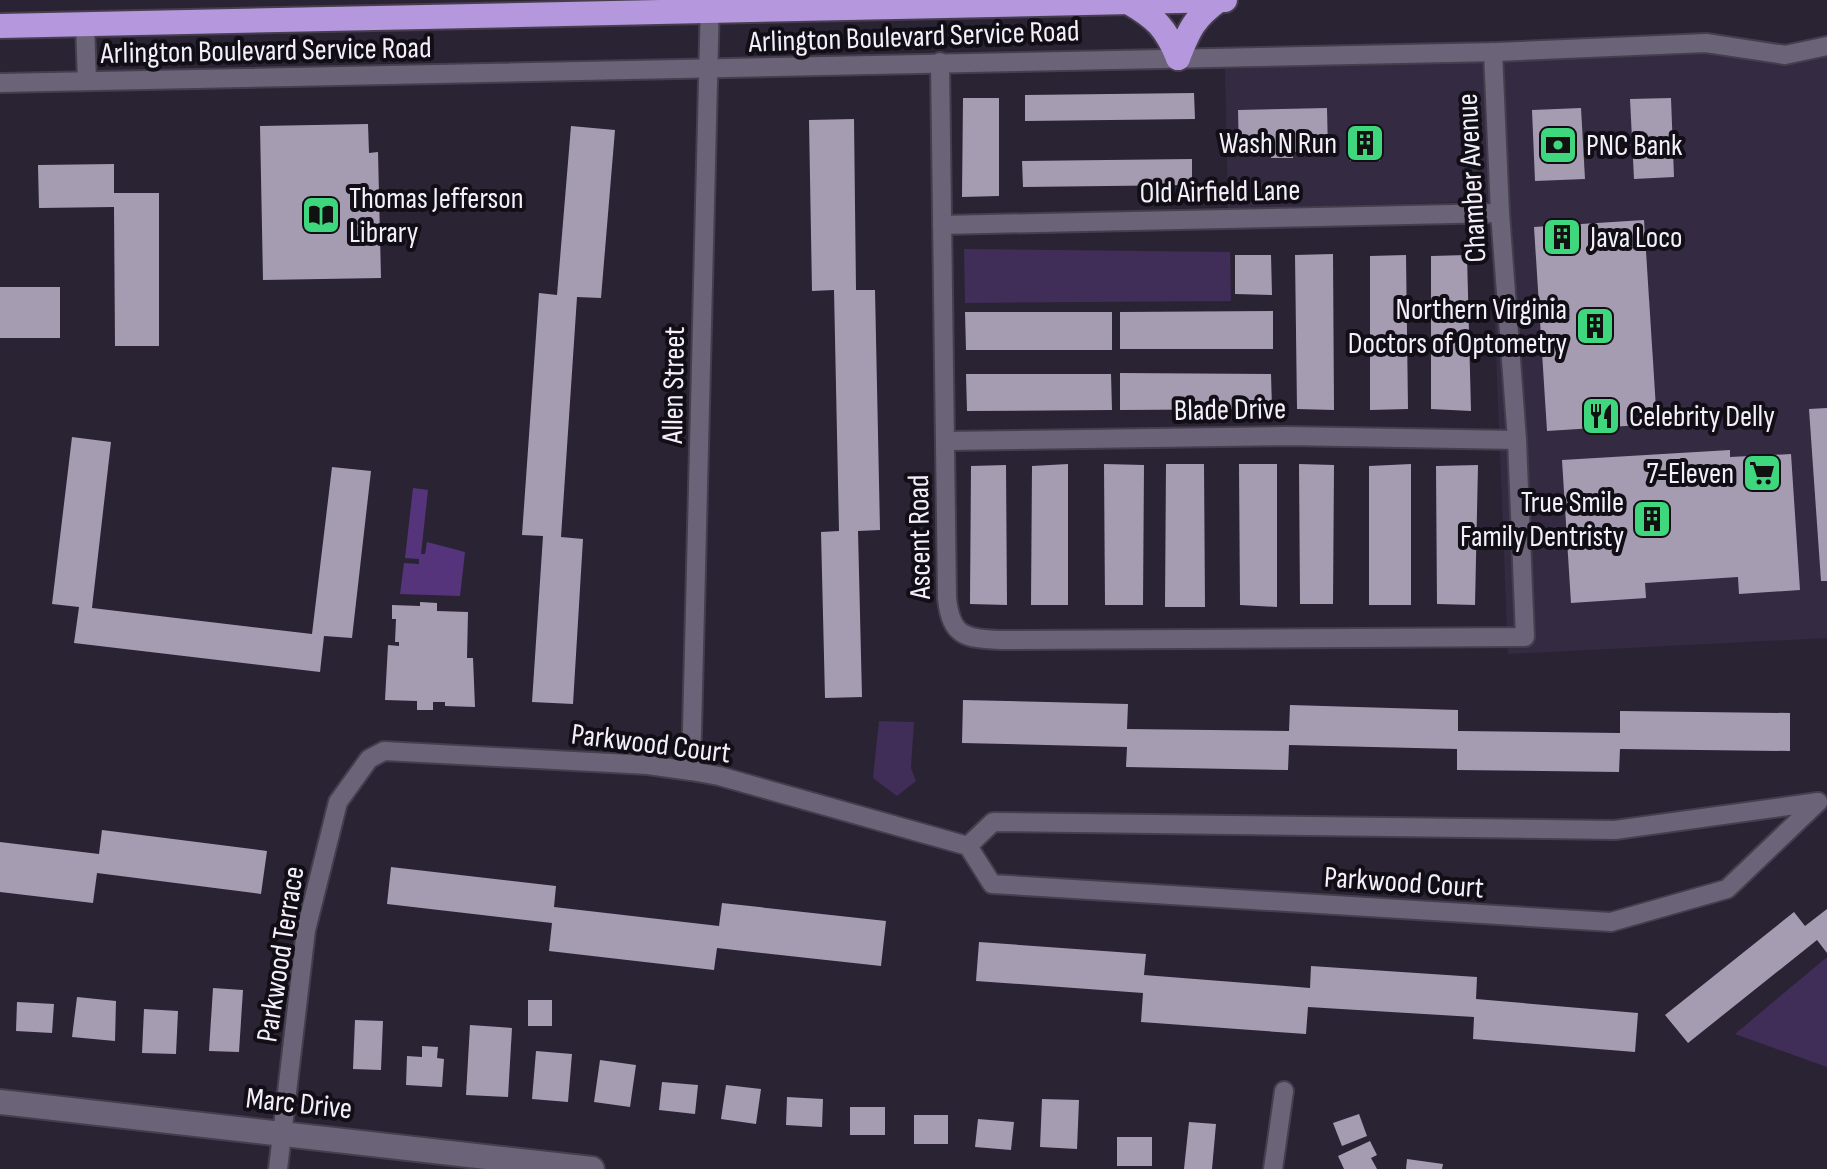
<svg xmlns="http://www.w3.org/2000/svg" width="1827" height="1169" viewBox="0 0 1827 1169" font-family="'Sofia Sans Condensed',sans-serif">
  <rect width="100%" height="100%" fill="#2a2334"/>
  <path fill="#342b42" d="M1694,50L1827,53V638L1508,654L1490,201L1228,209L1225,69Z"/>
  <g fill="#402d58">
    <path d="M964,249L1230,252L1231,301L965,303Z"/>
    <path d="M879,721L914,722L911,768L916,781L897,796L873,778Z"/>
    <path d="M1827,957V1067L1735,1034Z"/>
  </g>
  <path fill="#55347b" d="M413,488L428,490L421,554H425L427,542L465,552L460,596L400,594L404,563L419,564V559L405,558Z"/>
  <g fill="#a59cb2">
    <path d="M1194,93L1195,119L1025,121V95Z"/>
    <path d="M963,98H999V196L962,197Z"/>
    <path d="M1671,98L1674,177L1634,179L1630,99Z"/>
    <path d="M1327,108L1328,152H1293V158H1271V153L1239,154L1238,110Z"/>
    <path d="M1581,108L1585,179L1535,181L1532,110Z"/>
    <path d="M854,119L856,290H875L880,530L858,531L862,697L825,698L821,532L839,531L834,290L812,291L809,120Z"/>
    <path d="M368,124L369,153L378,152L381,278L263,280L260,126Z"/>
    <path d="M1379,125L1380,161H1350V126Z"/>
    <path d="M571,126L615,130L601,298L577,297L561,537L583,539L573,704L532,702L543,536L522,535L539,293L557,295Z"/>
    <path d="M1192,159V185L1023,187L1022,161Z"/>
    <path d="M114,164V193H159V346H115L114,207L39,208L38,165Z"/>
    <path d="M1644,220L1657,424L1547,431L1534,227Z"/>
    <path d="M1333,254L1334,410L1297,409L1295,255Z"/>
    <path d="M1235,255H1271L1272,295L1235,294Z"/>
    <path d="M1406,255L1408,409L1370,410V256Z"/>
    <path d="M1467,255L1471,411L1431,409V256Z"/>
    <rect x="0" y="287" width="60" height="51"/>
    <path d="M1273,311V349H1120V312Z"/>
    <path d="M965,312H1112V350H966Z"/>
    <path d="M1120,373L1271,374L1272,409L1120,410Z"/>
    <path d="M966,374H1111L1112,410L967,411Z"/>
    <path d="M1827,408V581H1821L1809,409Z"/>
    <path d="M72,437L111,442L92,608L312,634L332,467L371,471L352,638L324,636L320,672L74,643L79,607L52,604Z"/>
    <path d="M1730,450V457L1791,454L1800,590L1739,594L1738,577L1645,583L1646,598L1571,603L1562,460Z"/>
    <path d="M1068,464V605H1031L1032,466Z"/>
    <path d="M1104,464L1144,465L1143,605H1105Z"/>
    <path d="M1166,464H1204L1205,607H1165Z"/>
    <path d="M1239,464H1277V607L1240,605Z"/>
    <path d="M1299,464L1334,465L1333,604H1300Z"/>
    <path d="M1411,464V605H1369V466Z"/>
    <path d="M1006,465L1007,605L970,604L971,466Z"/>
    <path d="M1478,465L1475,605L1437,604L1436,466Z"/>
    <path d="M420,602L437,603V611L468,612L467,658H473L475,707L445,706V702H433V710H417V701L385,700L388,645L399,646V642H395L396,619H392V605L420,606Z"/>
    <path d="M963,700L1128,704L1127,729L1289,731L1290,705L1458,710V731L1620,733V711L1790,713V751L1620,749L1619,772L1457,770V749L1289,745L1288,770L1126,767L1127,747L962,743Z"/>
    <path d="M102,830L267,851L261,894L97,873L93,903L0,892V842L99,854Z"/>
    <path d="M391,867L556,886L554,907L719,926L722,903L886,921L881,966L717,948L714,970L549,951L552,923L387,904Z"/>
    <path d="M1827,909V953L1817,940L1688,1043L1665,1015L1794,912L1805,926Z"/>
    <path d="M979,942L1146,954L1144,975L1310,988L1311,966L1477,977L1476,999L1638,1013L1635,1052L1473,1039L1474,1017L1308,1007L1306,1034L1141,1022L1143,993L976,981Z"/>
    <path d="M213,988L243,990L239,1052L209,1051Z"/>
    <path d="M77,997L116,1001L115,1041L72,1037Z"/>
    <rect x="528" y="1000" width="24" height="26"/>
    <path d="M17,1002L54,1004L52,1033L16,1031Z"/>
    <path d="M144,1009L178,1011L176,1054L142,1053Z"/>
    <path d="M355,1020L383,1021L381,1070L353,1069Z"/>
    <path d="M470,1025L512,1028L508,1097L466,1095Z"/>
    <path d="M422,1046L438,1047L437,1058L444,1059L442,1087L406,1085L407,1056L422,1057Z"/>
    <path d="M536,1051L572,1054L568,1102L532,1099Z"/>
    <path d="M600,1060L636,1065L630,1107L594,1102Z"/>
    <path d="M662,1082L698,1085L695,1114L659,1110Z"/>
    <path d="M726,1085L761,1089L756,1124L721,1119Z"/>
    <path d="M787,1097L823,1099L822,1127L786,1125Z"/>
    <path d="M1042,1099L1079,1100L1077,1149L1040,1147Z"/>
    <rect x="850" y="1107" width="35" height="28"/>
    <path d="M1359,1114L1367,1136L1342,1146L1333,1123Z"/>
    <rect x="914" y="1115" width="34" height="29"/>
    <path d="M978,1119L1014,1122L1011,1150L975,1147Z"/>
    <path d="M1189,1122L1216,1124L1212,1169H1184Z"/>
    <rect x="1117" y="1137" width="35" height="29"/>
    <path d="M1370,1141L1377,1155L1371,1158L1377,1169H1344L1338,1156Z"/>
    <path d="M1407,1159L1443,1164L1442,1169H1406Z"/>
  </g>
  <g fill="none" stroke-linecap="round" stroke-linejoin="round">
    <defs>
      <g id="street">
        <path d="M85,24L87,81"/>
        <path d="M940,62L947,598C951,637 965,638 1000,640L1525,637L1517,440L1500,213L1493,52"/>
        <path d="M0,83L1497,52L1706,43L1785,55L1827,46"/>
        <path d="M942,225L1500,213"/>
        <path d="M945,441L1286,436L1517,440"/>
        <path d="M691,771L710,0"/>
        <path d="M968,846L993,822L1615,830L1818,802"/>
        <path d="M278,1169L306,930L338,802L369,759L384,751L648,765L691,771L719,776L968,846L992,884L1611,922L1727,889L1818,802"/>
        <path d="M1273,1169L1284,1091"/>
      </g>
      <path id="secondary" d="M0,1102L592,1169"/>
      <g id="highway">
        <path d="M1128,2C1156,18 1166,28 1178,58"/>
        <path d="M0,26L1225,0"/>
        <path d="M1178,58C1189,30 1194,18 1219,0"/>
      </g>
    </defs>
    <use href="#street" stroke="#443e4d" stroke-width="22"/>
    <use href="#secondary" stroke="#443e4d" stroke-width="28"/>
    <use href="#highway" stroke="#443e4d" stroke-width="28"/>
    <use href="#street" stroke="#6b6378" stroke-width="18"/>
    <use href="#secondary" stroke="#6b6378" stroke-width="24"/>
    <use href="#highway" stroke="#b497dd" stroke-width="24"/>
  </g>
  <defs>
    <symbol id="building-square" viewBox="-11 -11 22 22"><rect x="-9" y="-9" width="18" height="18" rx="4" fill="#3ed77d" stroke="#110e16"/><path d="M-4-6H4V6H1V3H-1V6H-4ZM-2.5-4.3h1.7v1.8h-1.7ZM.8-4.3h1.7v1.8H.8ZM-2.5-1h1.7V.8h-1.7ZM.8-1h1.7V.8H.8Z" fill="#111"/></symbol>
    <symbol id="bank-square" viewBox="-11 -11 22 22"><rect x="-9" y="-9" width="18" height="18" rx="4" fill="#3ed77d" stroke="#110e16"/><path d="M-6-4H6V4H-6ZM0-2.3a2.3 2.3 0 1 0 0 4.6a2.3 2.3 0 1 0 0-4.6Z" fill="#111"/></symbol>
    <symbol id="library-square" viewBox="-11 -11 22 22"><rect x="-9" y="-9" width="18" height="18" rx="4" fill="#3ed77d" stroke="#110e16"/><path d="M-6-4Q-3-5.5-.7-3.5V5Q-3 3-6 4ZM6-4Q3-5.5 .7-3.5V5Q3 3 6 4Z" fill="#111"/></symbol>
    <symbol id="restaurant-square" viewBox="-11 -11 22 22"><rect x="-9" y="-9" width="18" height="18" rx="4" fill="#3ed77d" stroke="#110e16"/><path d="M-5-6h1v4h1v-4h1v4h1v-4h1v5L-1.5 .5V6h-2V.5L-5-1ZM5-6V6H3V1.5H1.5Q1.5-4 5-6Z" fill="#111"/></symbol>
    <symbol id="supermarket-square" viewBox="-11 -11 22 22"><rect x="-9" y="-9" width="18" height="18" rx="4" fill="#3ed77d" stroke="#110e16"/><path d="M-6-5.5h2.5l.6 2H6L4.5 2H-2.5L-4.4-4H-6ZM-1.5 3.2a1.3 1.3 0 1 0 .1 0ZM3 3.2a1.3 1.3 0 1 0 .1 0Z" fill="#111"/></symbol>
  </defs>
  <g fill-rule="evenodd">
    <use href="#building-square" x="1343" y="121" width="44" height="44"/>
    <use href="#bank-square" x="1536" y="123" width="44" height="44"/>
    <use href="#library-square" x="299" y="193" width="44" height="44"/>
    <use href="#building-square" x="1540" y="215" width="44" height="44"/>
    <use href="#building-square" x="1573" y="304" width="44" height="44"/>
    <use href="#restaurant-square" x="1579" y="394" width="44" height="44"/>
    <use href="#supermarket-square" x="1740" y="451" width="44" height="44"/>
    <use href="#building-square" x="1630" y="497" width="44" height="44"/>
  </g>
  <g text-anchor="middle" stroke-width="8" stroke-linejoin="round" paint-order="stroke">
    <g font-size="30" fill="#f3effb" stroke="#110e16">
      <text transform="translate(914 36) rotate(-2)" y="10">Arlington Boulevard Service Road</text>
      <text transform="translate(266 50) rotate(-1)" y="10">Arlington Boulevard Service Road</text>
      <text transform="translate(1471 178) rotate(-93)" y="10">Chamber Avenue</text>
      <text transform="translate(1220 191) rotate(-1)" y="10">Old Airfield Lane</text>
      <text transform="translate(673 385) rotate(-89)" y="10">Allen Street</text>
      <text transform="translate(1230 409) rotate(-1)" y="10">Blade Drive</text>
      <text transform="translate(919 537) rotate(-91)" y="10">Ascent Road</text>
      <text transform="translate(651 743) rotate(7)" y="10">Parkwood Court</text>
      <text transform="translate(1404 882) rotate(4)" y="10">Parkwood Court</text>
      <text transform="translate(280 954) rotate(-81)" y="10">Parkwood Terrace</text>
      <text transform="translate(299 1103) rotate(6)" y="10">Marc Drive</text>
    </g>
    <g font-size="30" fill="#f3effb" stroke="#110e16" text-anchor="end">
      <text x="1337" y="153">Wash N Run</text>
      <text x="1586" y="155" text-anchor="start">PNC Bank</text>
      <text x="349" y="208" text-anchor="start">Thomas Jefferson<tspan x="349" dy="34">Library</tspan></text>
      <text x="1590" y="247" text-anchor="start">Java Loco</text>
      <text x="1567" y="319">Northern Virginia<tspan x="1567" dy="34">Doctors of Optometry</tspan></text>
      <text x="1629" y="426" text-anchor="start">Celebrity Delly</text>
      <text x="1734" y="483">7-Eleven</text>
      <text x="1624" y="512">True Smile<tspan x="1624" dy="34">Family Dentristy</tspan></text>
    </g>
  </g>
</svg>
